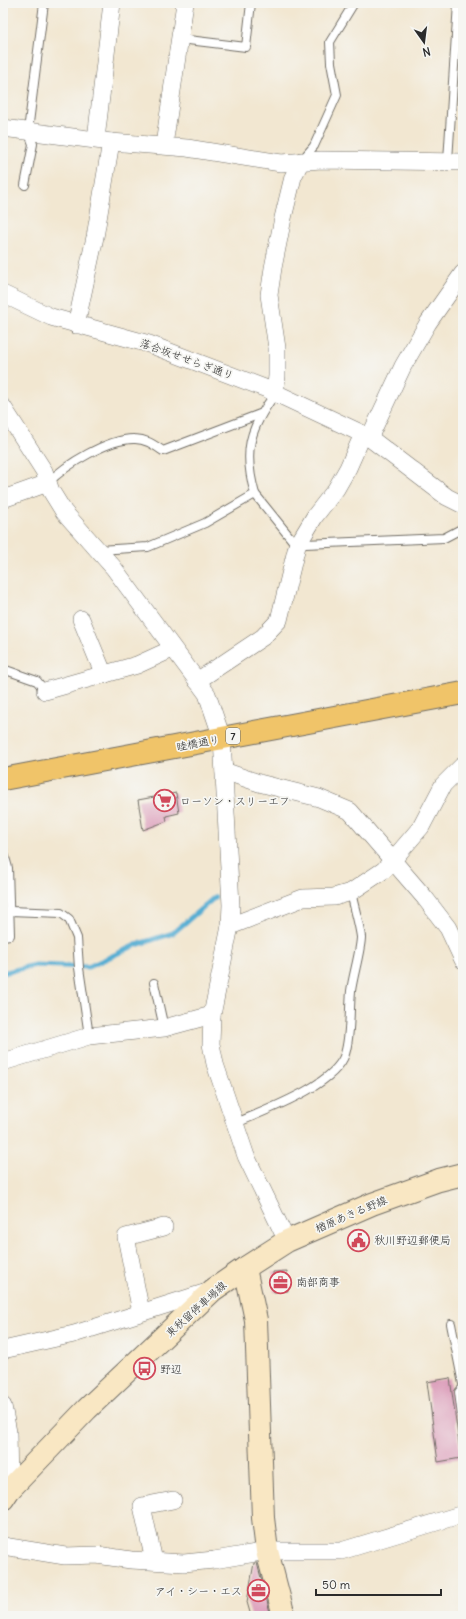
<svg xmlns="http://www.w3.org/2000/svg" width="466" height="1619" viewBox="0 0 466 1619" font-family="Delius,'Klee One',sans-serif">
  <rect width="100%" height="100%" fill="#f6f6f2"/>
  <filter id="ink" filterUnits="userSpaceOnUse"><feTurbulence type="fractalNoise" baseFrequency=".025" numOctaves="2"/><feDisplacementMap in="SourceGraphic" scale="8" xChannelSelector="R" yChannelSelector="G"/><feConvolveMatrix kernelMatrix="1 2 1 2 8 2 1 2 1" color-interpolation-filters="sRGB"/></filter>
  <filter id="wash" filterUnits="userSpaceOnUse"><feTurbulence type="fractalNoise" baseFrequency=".012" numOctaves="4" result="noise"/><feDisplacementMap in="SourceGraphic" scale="16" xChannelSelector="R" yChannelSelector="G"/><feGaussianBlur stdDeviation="0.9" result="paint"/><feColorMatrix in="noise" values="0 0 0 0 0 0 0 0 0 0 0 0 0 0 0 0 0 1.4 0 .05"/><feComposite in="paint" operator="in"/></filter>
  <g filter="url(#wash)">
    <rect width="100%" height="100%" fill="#f2e7d1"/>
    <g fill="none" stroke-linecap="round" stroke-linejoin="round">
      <path stroke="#56aed3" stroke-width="5" d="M3,973L35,965L88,967L136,945L173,933L215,897"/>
    </g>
    <g id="blocks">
      <g fill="#dda0bc">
        <path d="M176,793L179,813L166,816L167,821L143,830L138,800Z"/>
        <path d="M287,1271L288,1291L274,1292L273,1272Z"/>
        <path d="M450,1378L461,1458L438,1462L427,1382Z"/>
        <path d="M254,1563H257L271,1616H251L247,1602Z"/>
      </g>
    </g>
  </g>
  <g filter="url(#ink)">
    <use href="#blocks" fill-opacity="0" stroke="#716d65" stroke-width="1"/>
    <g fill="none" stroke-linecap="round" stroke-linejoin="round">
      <defs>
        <g id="service">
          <path d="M180,39L246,47L251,3"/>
          <path d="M302,160L314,146L337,95L331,63L330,42L354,3"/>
          <path d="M448,161L458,3"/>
          <path d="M25,185L33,144L28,131L44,3"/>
          <path d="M48,483C65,465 109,438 135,439C146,439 154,445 163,451L260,414"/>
          <path d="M255,494L297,546L305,544L444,538L463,528"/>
          <path d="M98,550L148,547L205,523L255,494C243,452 249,429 275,394"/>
          <path d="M3,669L37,681L45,691"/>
          <path d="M3,850L8,868L10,935L3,936"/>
          <path d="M10,911L61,913L69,919L77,938L79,968L89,1036"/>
          <path d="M154,983L164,1028"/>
          <path d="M234,1124C263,1111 335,1086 345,1054C351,1034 349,1012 351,991C353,976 361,949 361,937C359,922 354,907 351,892"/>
          <path d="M451,1324L463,1384"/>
          <path d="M463,1388L459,1392L463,1424"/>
        </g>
        <g id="minor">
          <path d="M3,128L111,142L187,148L281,163L321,160L463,162"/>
          <path d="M96,139L112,3"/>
          <path d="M164,145L185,3"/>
          <path d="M3,294L51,317L149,344L267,389L367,436L447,497L463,505"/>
          <path d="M76,325L95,237L111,142"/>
          <path d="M275,394L277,376V348L269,295L273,268L283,218L293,177L301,161"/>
          <path d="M3,407L44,471L51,491L64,512L113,567L207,694L222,738L231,905L230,926L212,1015L211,1044L215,1064L246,1156L287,1241"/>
          <path d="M3,499L48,483"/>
          <path d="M81,619L104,675"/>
          <path d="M197,681L263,637L279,620L297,546L315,516L336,489L348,468L360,441L372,432L403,366L428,323L463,273"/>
          <path d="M45,691L137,665L172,649"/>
          <path d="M224,771L259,783L319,798L350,811L425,898L448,928L463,960"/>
          <path d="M230,926L303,898L334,897L351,892L384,870L392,861L421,827L443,785L463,765"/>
          <path d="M3,1062L89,1036L164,1028L212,1015"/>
          <path d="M141,1312L126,1237L164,1227"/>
          <path d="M3,1350L74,1334L210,1291"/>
          <path d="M3,1406L8,1432L9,1490"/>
          <path d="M3,1546L65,1556L97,1555L131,1560L184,1563L214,1560L267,1551H341L463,1514"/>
          <path d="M154,1561L142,1506L173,1500"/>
        </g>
        <g id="secondary">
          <path d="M245,1268L256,1320L263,1518L267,1551L284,1616"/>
          <path d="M3,1499L9,1490L87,1409L213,1290L245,1268L287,1241L372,1204L439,1180L463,1174"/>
        </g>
        <path id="primary" d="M3,779L463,693"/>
      </defs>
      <use href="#service" stroke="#716d65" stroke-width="10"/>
      <use href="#minor" stroke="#716d65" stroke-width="18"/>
      <use href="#secondary" stroke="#716d65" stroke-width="24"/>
      <use href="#primary" stroke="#716d65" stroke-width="24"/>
      <use href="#service" stroke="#fff" stroke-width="8"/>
      <use href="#minor" stroke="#fff" stroke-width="17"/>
      <use href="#secondary" stroke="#f9e7c3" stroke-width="22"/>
      <use href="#primary" stroke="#f0c469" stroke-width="22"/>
    </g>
  </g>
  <defs>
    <symbol id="supermarket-ring" viewBox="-11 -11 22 22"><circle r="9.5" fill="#f6f6f2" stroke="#d1495b" stroke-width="1.5"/><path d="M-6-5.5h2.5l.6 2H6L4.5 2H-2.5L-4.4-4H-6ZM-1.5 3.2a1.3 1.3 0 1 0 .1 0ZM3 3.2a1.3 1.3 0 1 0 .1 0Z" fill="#d1495b"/></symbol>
    <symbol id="civic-ring" viewBox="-11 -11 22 22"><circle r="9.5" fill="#f6f6f2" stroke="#d1495b" stroke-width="1.5"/><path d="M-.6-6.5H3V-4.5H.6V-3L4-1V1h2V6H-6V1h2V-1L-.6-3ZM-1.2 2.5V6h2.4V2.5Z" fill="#d1495b"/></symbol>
    <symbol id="office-ring" viewBox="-11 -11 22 22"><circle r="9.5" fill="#f6f6f2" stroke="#d1495b" stroke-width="1.5"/><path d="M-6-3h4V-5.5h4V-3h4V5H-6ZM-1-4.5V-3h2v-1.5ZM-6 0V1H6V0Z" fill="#d1495b"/></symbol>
    <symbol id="bus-ring" viewBox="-11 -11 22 22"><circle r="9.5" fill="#f6f6f2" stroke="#d1495b" stroke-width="1.5"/><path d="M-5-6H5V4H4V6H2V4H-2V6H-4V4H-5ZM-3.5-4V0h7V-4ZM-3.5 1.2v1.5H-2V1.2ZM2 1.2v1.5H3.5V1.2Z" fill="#d1495b"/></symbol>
  </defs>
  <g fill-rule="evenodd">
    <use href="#supermarket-ring" x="152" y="788" width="25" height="25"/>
    <use href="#civic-ring" x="346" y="1228" width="25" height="25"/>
    <use href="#office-ring" x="268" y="1270" width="25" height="25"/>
    <use href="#bus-ring" x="132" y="1356" width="25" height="25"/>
    <use href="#office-ring" x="246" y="1578" width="25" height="25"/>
  </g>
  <g text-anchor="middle" stroke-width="3.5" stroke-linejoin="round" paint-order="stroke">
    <rect fill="#f6f6f2" stroke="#686867" stroke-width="1" x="226" y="728" width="14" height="16" rx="3"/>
    <g font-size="10" font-weight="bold" fill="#2b2b2b">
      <text x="233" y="740">7</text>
    </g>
    <g font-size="11" fill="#2b2b2b" stroke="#f6f6f2">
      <text transform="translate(187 359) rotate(20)" y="4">落合坂せせらぎ通り</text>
      <text transform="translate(198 743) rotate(-10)" y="4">睦橋通り</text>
      <text transform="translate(351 1214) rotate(-23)" y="4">楢原あきる野線</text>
      <text transform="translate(196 1309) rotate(-42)" y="4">東秋留停車場線</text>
    </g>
    <g font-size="11" fill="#2b2b2b" stroke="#f6f6f2" text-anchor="start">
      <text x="180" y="805">ローソン・スリーエフ</text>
      <text x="374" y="1244">秋川野辺郵便局</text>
      <text x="296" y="1286">南部商事</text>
      <text x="160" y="1373">野辺</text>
      <text x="242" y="1595" text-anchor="end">アイ・シー・エス</text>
    </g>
  </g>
  <rect width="466" height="1619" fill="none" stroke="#f6f6f2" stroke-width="16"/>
  <g transform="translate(424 42) rotate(166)" stroke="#f6f6f2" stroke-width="3" paint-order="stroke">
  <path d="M0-3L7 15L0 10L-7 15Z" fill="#2b2b2b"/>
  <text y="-6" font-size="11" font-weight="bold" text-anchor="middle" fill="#2b2b2b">N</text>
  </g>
  <path d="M316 1589v6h125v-6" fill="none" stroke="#2b2b2b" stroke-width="2"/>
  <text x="322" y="1589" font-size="12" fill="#2b2b2b" stroke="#f6f6f2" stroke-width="3" paint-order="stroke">50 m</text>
</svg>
